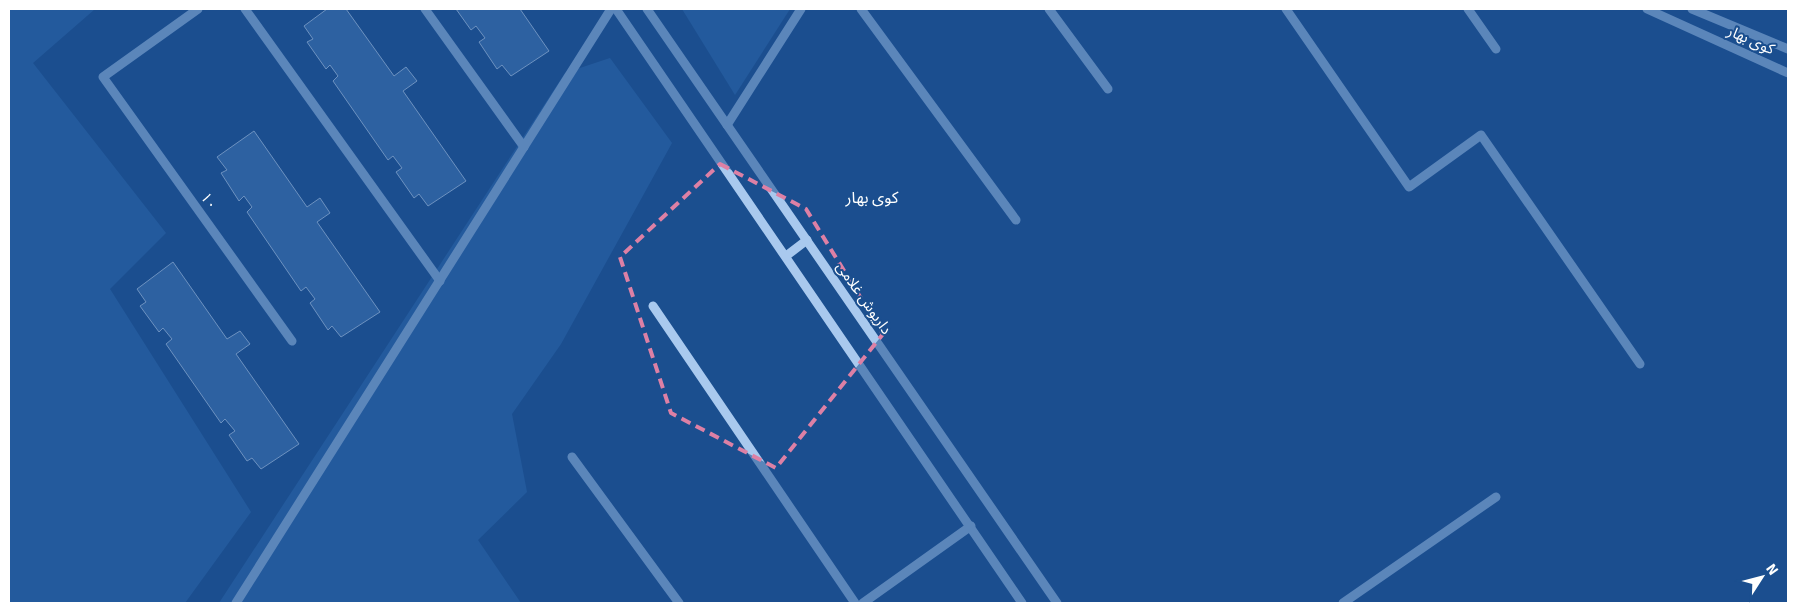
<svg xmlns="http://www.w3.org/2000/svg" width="1797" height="612" viewBox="0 0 1797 612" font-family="Signika,'Noto Sans Arabic',sans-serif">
  <rect width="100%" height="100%" fill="#1b4f8f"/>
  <g fill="#2e69ad">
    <path d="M9,9H95L33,63L166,233L110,289L251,512L185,603H9Z"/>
    <path d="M682,9H790L735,95Z"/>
    <path d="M610,58L672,143L561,344L512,414L527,492L478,540L521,603H219L565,73Z"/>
  </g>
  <g fill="#4478b7" stroke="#cfe3fa">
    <path d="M327,9H346L394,76L406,67L417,81L403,91L466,181L428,206L419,194L414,198L396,172L402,168L393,156L388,160L333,81L338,76L330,65L326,69L307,42L313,39L304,26Z"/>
    <path d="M456,9H520L549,51L511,76L502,65L497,69L479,42L485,38L476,26L471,30Z"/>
    <path d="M254,131L307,207L320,198L330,213L317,222L380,312L341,337L332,326L328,330L310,303L315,299L306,287L301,291L247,212L252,207L244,196L239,201L221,173L227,170L217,157Z"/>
    <path d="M173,262L227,339L240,331L250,344L236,354L299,444L261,469L252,458L247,461L229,435L235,431L225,419L221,423L166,344L172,339L163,328L159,332L140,306L146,302L137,289Z"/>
  </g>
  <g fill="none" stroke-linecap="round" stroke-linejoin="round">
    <g stroke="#a9c9ee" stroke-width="9">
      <path d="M198,9L103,77L292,341"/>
      <path d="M245,9L440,281"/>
      <path d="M425,9L524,147"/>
      <path d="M616,9L1022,603"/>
      <path d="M647,9L1057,603"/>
      <path d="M861,9L1016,220"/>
      <path d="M1049,9L1108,89"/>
      <path d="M1286,9L1409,187L1481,135L1640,364"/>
      <path d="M1468,9L1496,49"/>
      <path d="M1647,9L1788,73"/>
      <path d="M1692,9L1788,49"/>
      <path d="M727,125L801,9"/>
      <path d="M786,256L807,240"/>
      <path d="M653,306L855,603"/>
      <path d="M572,457L679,603"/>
      <path d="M236,603L611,9"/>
      <path d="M863,603L971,526"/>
      <path d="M1343,603L1496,497"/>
    </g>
  </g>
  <path d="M0 0H1797V612H0ZM720,164L806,209L883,334L776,468L671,413L620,257Z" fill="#1b4f8f" fill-opacity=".55" fill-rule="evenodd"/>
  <path fill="none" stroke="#dd80a5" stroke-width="4" stroke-dasharray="10 6" stroke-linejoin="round" d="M720,164L806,209L883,334L776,468L671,413L620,257Z"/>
  <g text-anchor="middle" stroke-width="4" stroke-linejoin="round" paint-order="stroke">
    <g font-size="15" fill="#fff" stroke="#1b4f8f">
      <text transform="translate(1751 40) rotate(24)" y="5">کوی بهار</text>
      <text transform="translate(209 201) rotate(54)" y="5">۱۰</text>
      <text transform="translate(864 298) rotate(55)" y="5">داریوش غلامی</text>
    </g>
    <g font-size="16" fill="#fff" stroke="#1b4f8f">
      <text x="872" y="203">کوی بهار</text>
    </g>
  </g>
  <rect width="1797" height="612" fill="none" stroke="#ffffff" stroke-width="20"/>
  <g transform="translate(1762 577) rotate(54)" stroke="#1b4f8f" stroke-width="4" paint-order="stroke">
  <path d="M0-4L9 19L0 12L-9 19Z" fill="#ffffff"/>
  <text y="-8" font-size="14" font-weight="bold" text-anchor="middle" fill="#ffffff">N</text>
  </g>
</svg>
